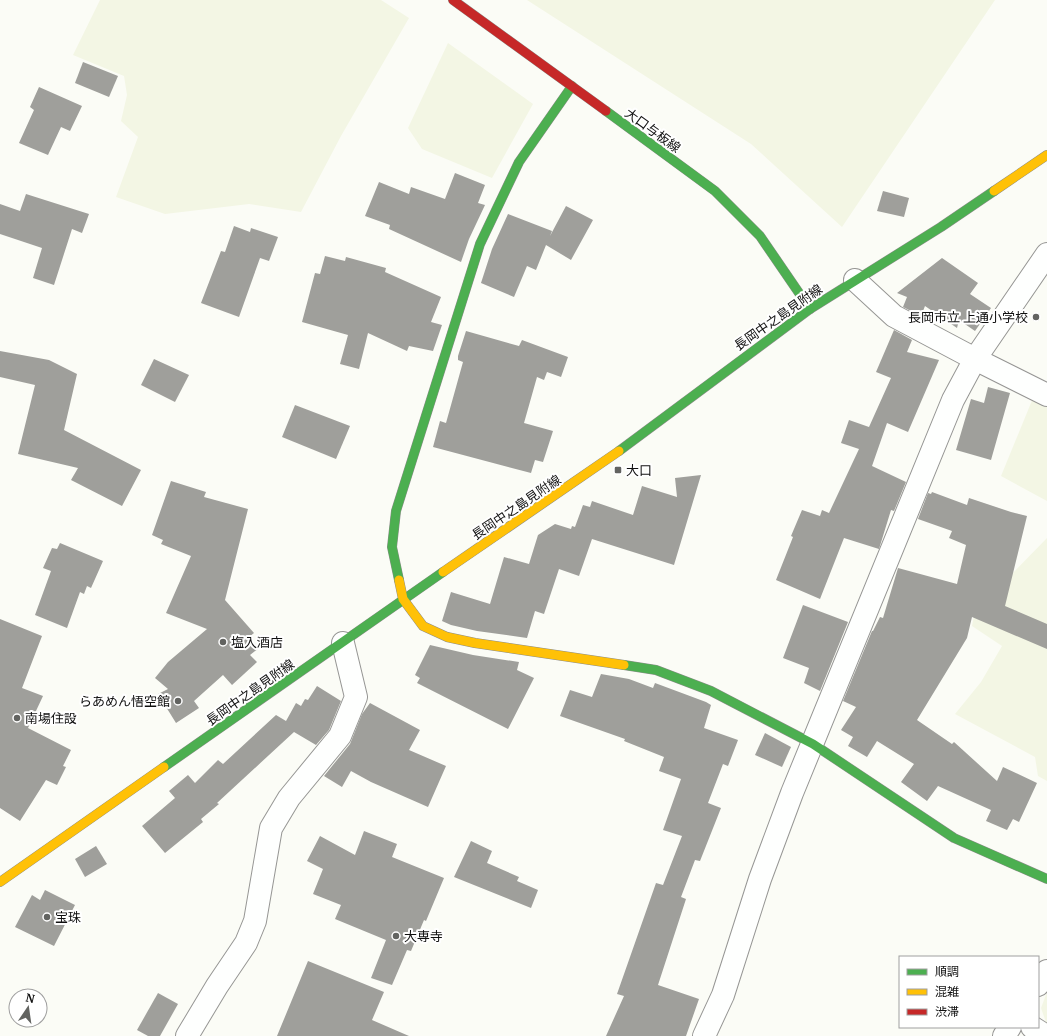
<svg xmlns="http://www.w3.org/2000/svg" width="1047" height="1036" viewBox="0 0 1047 1036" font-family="Merriweather,'Noto Sans JP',serif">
  <rect width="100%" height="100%" fill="#fbfcf6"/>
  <g fill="#f3f6e4">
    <path d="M100,0H381L409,18L341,136L301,212L249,204L165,214L116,197L138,137L121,121L127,95L124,76L73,55Z"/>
    <path d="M527,0H995L842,227L751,144Z"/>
    <path d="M448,43L533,104L492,178L422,149L408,128Z"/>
    <path d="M1033,398L1047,405V501L1001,476Z"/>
    <path d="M1047,538V781L1038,776L1035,757L955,714L981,682L1002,646L972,626L980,586L1002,584Z"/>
    <path d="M1047,992V1025L1041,1008Z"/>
  </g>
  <g fill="#9f9f9b">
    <path d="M83,62L118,76L109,97L75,83Z"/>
    <path d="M39,87L82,106L70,131L61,127L48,155L19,143L34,110L30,107Z"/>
    <path d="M455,173L485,185L478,203L485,205L469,239L461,262L389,229L390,225L365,216L379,182L409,194L411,187L445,199Z"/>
    <path d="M883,191L909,198L904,217L877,211Z"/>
    <path d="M26,194L89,214L82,233L72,229L54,285L33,278L42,248L0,234V204L20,211Z"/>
    <path d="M566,206L593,220L571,260L546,245L536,270L527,266L514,297L481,283L492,249L508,214L552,231L550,236Z"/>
    <path d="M234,226L250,232L251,228L278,237L269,261L260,258L239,317L201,303L221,251L225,252Z"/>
    <path d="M325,256L345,261L346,257L386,268L385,272L441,297L431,322L442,325L433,351L409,346L407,351L368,333L359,369L340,364L348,335L302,322L315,273L320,274Z"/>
    <path d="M942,258L978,283L970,294L991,308L975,331L959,320L957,328L925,306L921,316L903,307L907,297L897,293Z"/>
    <path d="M894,330L912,340L907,352L939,360L908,432L887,423L872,466L906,482L894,511L891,510L879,549L844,538L820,599L776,580L793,537L791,536L802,510L820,516L822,510L829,513L859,449L841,443L849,420L869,427L891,378L876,372Z"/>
    <path d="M466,331L519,346L522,340L568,357L561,377L547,372L544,380L537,377L524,423L553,431L543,462L535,460L531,473L433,447L440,421L446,423L463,362L458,360V356Z"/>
    <path d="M0,351L49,360L77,374L64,430L141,470L122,506L71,480L78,468L18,454L35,385L0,377Z"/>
    <path d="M154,359L189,375L175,402L141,385Z"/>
    <path d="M988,387L1010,393L991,460L956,450L971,399L984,403Z"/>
    <path d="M295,405L350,426L336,459L282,437Z"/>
    <path d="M701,475L674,565L592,539L579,576L559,569L544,614L535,611L527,638L477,631L451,625L442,621L451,592L490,604L504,557L529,564L538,535L555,524L571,529L572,526L575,527L583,505L590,507L592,501L633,515L642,486L677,497L675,478Z"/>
    <path d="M171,481L206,492L204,497L248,509L225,600L254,633L249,637L259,648L250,655L257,662L232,685L223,675L194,701L199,708L176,723L158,694L168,689L155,678L168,662L207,629L166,613L191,556L161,544L163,540L152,535Z"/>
    <path d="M932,492L967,505L969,498L1011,512L1027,516L1005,606L1047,624V649L972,617L967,638L917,720L952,744L954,742L997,781L1003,767L1037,783L1019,822L1013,819L1007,830L986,821L991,810L938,786L927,801L901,782L914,764L877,741L867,757L848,746L853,737L841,730L856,707L843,701L872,631H873L880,617L883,618L898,568L957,584L966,545L949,538L952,531L918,519L928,493L931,494Z"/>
    <path d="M60,543L103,561L91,588L87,586L84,594L80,592L67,628L35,615L51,571L43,568L52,548L57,549Z"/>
    <path d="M803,605L848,622L820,691L804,683L809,668L783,658Z"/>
    <path d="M0,619L42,636L22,688L43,696L28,728L71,750L63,766L66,767L57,785L46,780L20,821L0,808Z"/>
    <path d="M430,645L473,655L519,662L517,670L534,678L508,729L417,683L420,678L415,675Z"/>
    <path d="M601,674L629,679L653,688L655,683L706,702L711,705L704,728L738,740L728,766L723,764L708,803L721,808L700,861L695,860L681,897L686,899L658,985L699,999L686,1036H606L624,996L617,994L656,883L663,885L682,836L663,830L681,779L659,771L664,757L624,741L625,739L560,716L570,690L592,697Z"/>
    <path d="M317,686L341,701L329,730L316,745L294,732L217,803L219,804L201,819L203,822L165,853L142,826L175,798L169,791L188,775L195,783L218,760L223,764L276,715L286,721L296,703L301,706L305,699L308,700Z"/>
    <path d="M370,703L420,730L409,750L446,766L428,807L371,782L351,771L342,787L324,776L350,744L362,714Z"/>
    <path d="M765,733L791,747L782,767L755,755Z"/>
    <path d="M364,831L397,844L392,857L444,878L426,921L424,920L411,951L407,950L392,985L371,978L386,940L335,919L341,905L313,894L323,869L307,861L320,836L355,855Z"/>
    <path d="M471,841L492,851L487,863L519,877L517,881L538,890L531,908L454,877Z"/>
    <path d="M96,846L107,864L85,877L75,859Z"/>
    <path d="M45,890L75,905L54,946L15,927L32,895L40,900Z"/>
    <path d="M308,961L384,992L372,1020L409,1036H277Z"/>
    <path d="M158,993L178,1004L160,1036H148L137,1030Z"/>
  </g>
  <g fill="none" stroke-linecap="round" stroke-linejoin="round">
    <defs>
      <g id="street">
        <path d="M855,280L894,316L975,359L1047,395"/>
        <path d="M1038,985L1047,971"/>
        <path d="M1032,1027L1046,1036"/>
        <path d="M187,1036L217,986L246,943L255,921L271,828L289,798L340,736L356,697L343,643"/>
        <path d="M704,1036L723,995L760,879L792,793L953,400L975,359L1047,254"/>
        <path d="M1004,1036L1010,1027"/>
      </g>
      <g id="fast">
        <path d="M606,111L715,191L760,236L810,309"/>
        <path d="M619,451L810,309L941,227L994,191"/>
        <path d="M399,580L392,547L396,511L480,244L519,162L572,86"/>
        <path d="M624,665L656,670L711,691L813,744L954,838L1047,879"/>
        <path d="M164,767L443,572"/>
      </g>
      <g id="slow">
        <path d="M994,191L1047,155"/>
        <path d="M443,572L619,451"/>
        <path d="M399,580L403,599L423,626L447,637L475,643L624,665"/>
        <path d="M0,882L164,767"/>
      </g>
      <path id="jam" d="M453,0L606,111"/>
    </defs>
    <use href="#street" stroke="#969694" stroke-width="24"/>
    <use href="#fast" stroke="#8c8d8a" stroke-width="10"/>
    <use href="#slow" stroke="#8c8d8a" stroke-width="10"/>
    <use href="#jam" stroke="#8c8d8a" stroke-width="10"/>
    <use href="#street" stroke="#fefffe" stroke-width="22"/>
    <use href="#fast" stroke="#4caf50" stroke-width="9"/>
    <use href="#slow" stroke="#ffc107" stroke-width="9"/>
    <use href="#jam" stroke="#c62828" stroke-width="9"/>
  </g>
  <g fill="#626360" stroke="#fff" stroke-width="1.5">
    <circle cx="1036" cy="317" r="4"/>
    <rect x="614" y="466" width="8" height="8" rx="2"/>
    <circle cx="223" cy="642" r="4"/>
    <circle cx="178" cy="701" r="4"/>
    <circle cx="17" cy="718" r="4"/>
    <circle cx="47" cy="917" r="4"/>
    <circle cx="396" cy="936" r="4"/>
  </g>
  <g text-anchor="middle" stroke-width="4" stroke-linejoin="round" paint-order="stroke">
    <g font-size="13" fill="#101010" stroke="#fff">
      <text transform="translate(653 130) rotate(36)" y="5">大口与板線</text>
      <text transform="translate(778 317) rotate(-35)" y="5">長岡中之島見附線</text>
      <text transform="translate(516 507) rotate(-34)" y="5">長岡中之島見附線</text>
      <text transform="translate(250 692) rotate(-35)" y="5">長岡中之島見附線</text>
    </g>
    <g font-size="13" fill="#101010" stroke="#fff" text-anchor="start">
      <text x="1028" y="322" text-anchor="end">長岡市立 上通小学校</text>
      <text x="626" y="475">大口</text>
      <text x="231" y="647">塩入酒店</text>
      <text x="170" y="706" text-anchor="end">らあめん悟空館</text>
      <text x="25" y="723">南場住設</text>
      <text x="55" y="922">宝珠</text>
      <text x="404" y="941">大専寺</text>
    </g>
  </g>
  <rect x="899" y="956" width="140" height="72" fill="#ffffff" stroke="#9f9f9f"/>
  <rect x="907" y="969" width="20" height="6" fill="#4caf50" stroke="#9f9f9f"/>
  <text x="935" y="976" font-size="12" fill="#101010">順調</text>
  <rect x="907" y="989" width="20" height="6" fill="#ffc107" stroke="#9f9f9f"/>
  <text x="935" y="996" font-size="12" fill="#101010">混雑</text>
  <rect x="907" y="1009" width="20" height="6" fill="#c62828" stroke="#9f9f9f"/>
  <text x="935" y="1016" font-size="12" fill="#101010">渋滞</text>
  <g transform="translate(28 1008) rotate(13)"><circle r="19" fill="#ffffff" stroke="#9f9f9f"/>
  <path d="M0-3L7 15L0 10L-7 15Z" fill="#626360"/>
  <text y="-6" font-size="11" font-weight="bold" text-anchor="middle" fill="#101010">N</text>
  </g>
</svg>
